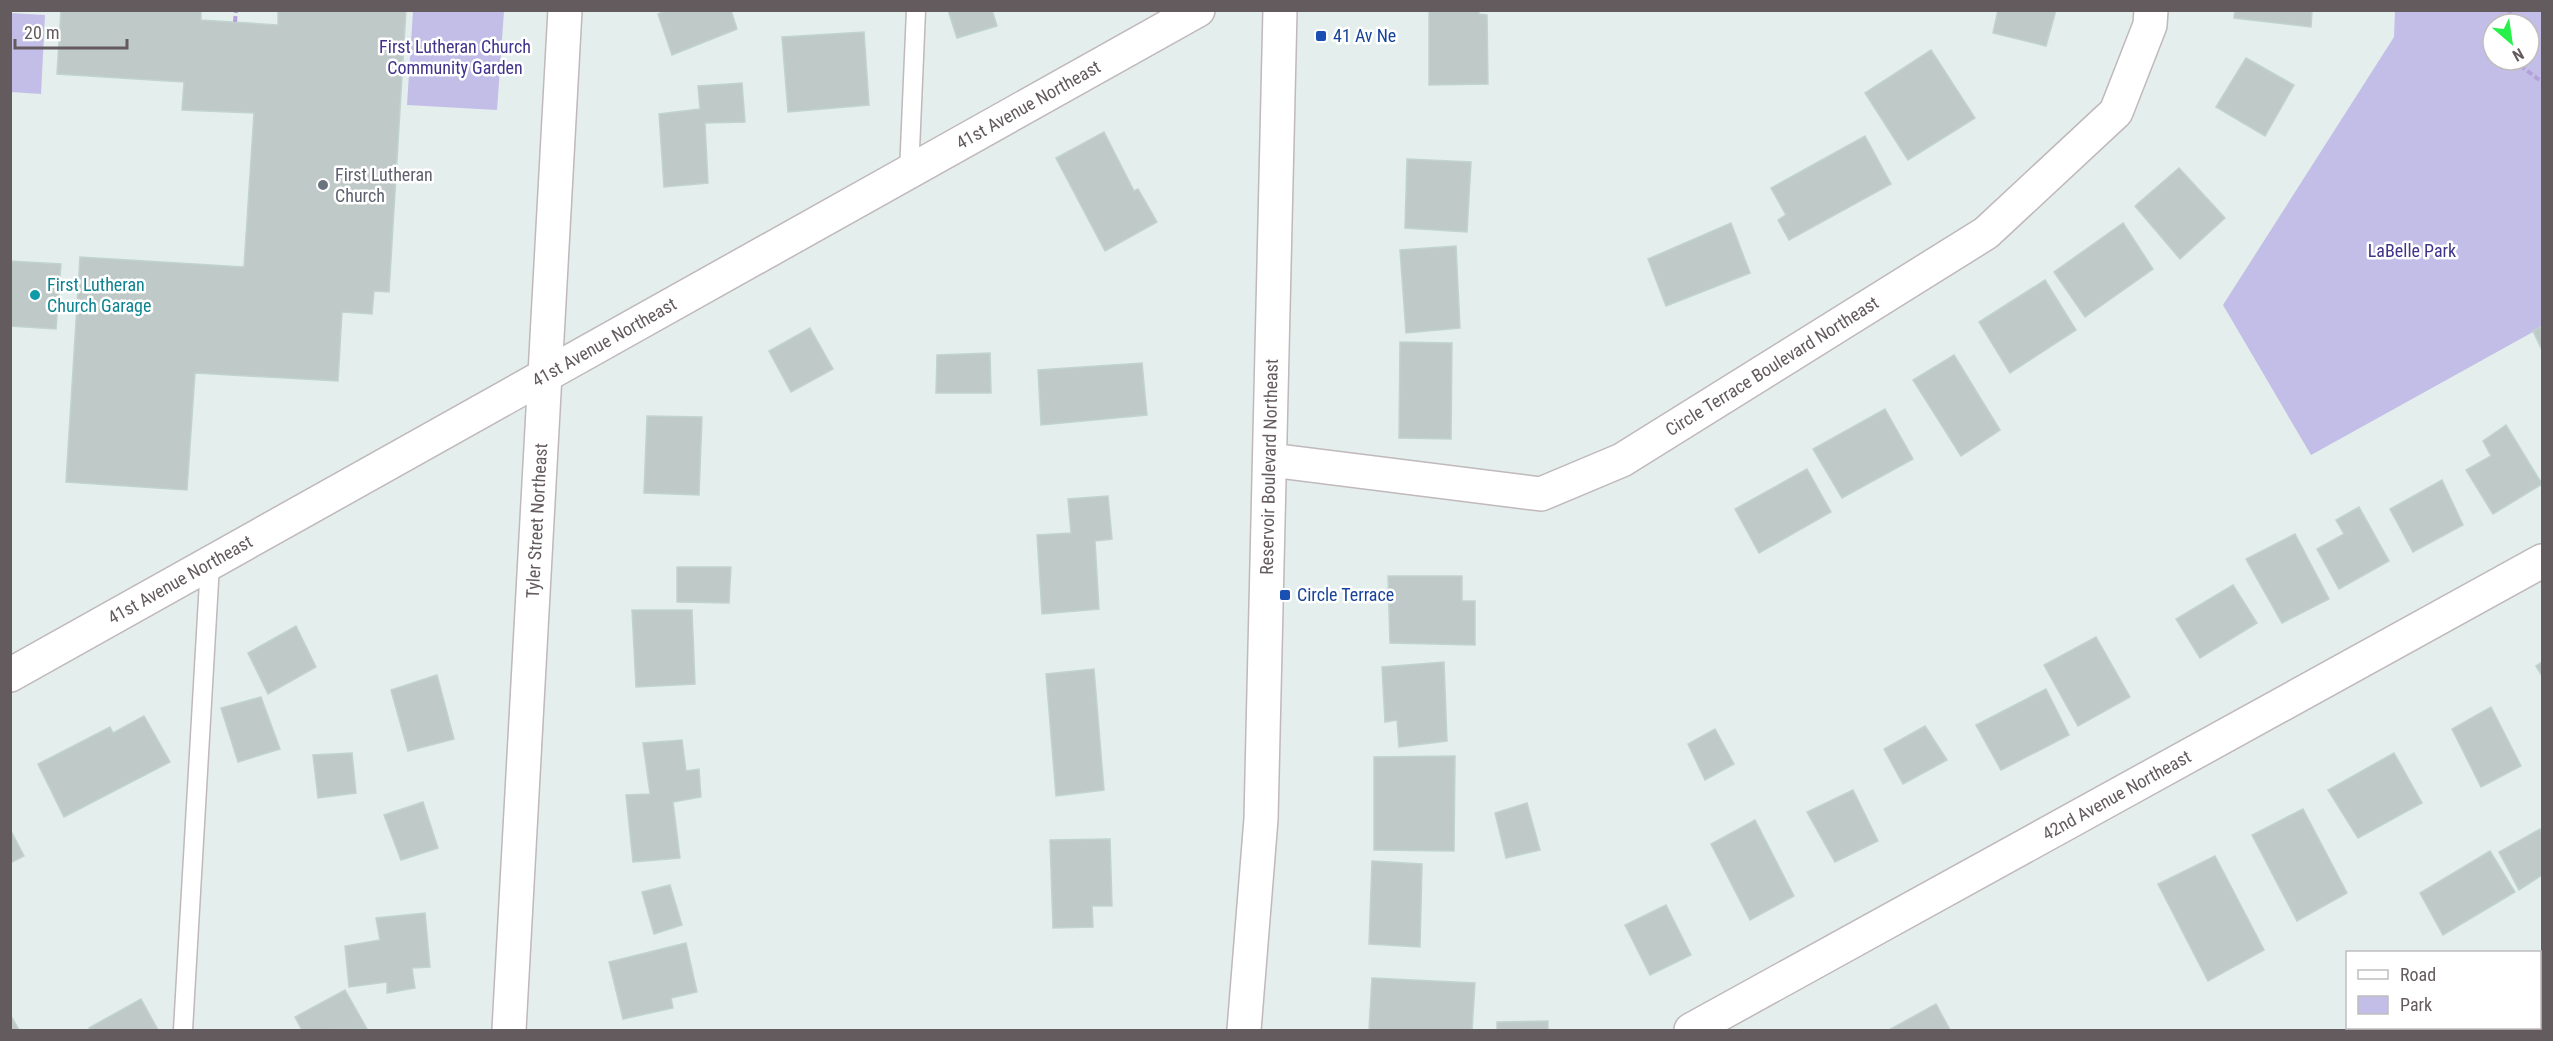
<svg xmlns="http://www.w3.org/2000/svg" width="2553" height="1041" viewBox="0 0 2553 1041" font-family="'Roboto Condensed',sans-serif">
  <rect width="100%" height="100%" fill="#e3eeed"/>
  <g fill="#c2bee7" fill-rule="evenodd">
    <path d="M413,11H504L497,110L407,105Z"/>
    <path d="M2395,11H2542V327L2311,455L2223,305L2394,37ZM2493,24H2529V60H2493Z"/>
    <path d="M10,13L45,15L41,94L11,92Z"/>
  </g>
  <g fill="#bfc9c7" stroke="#c1d3cf" stroke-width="1.5">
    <path d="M61,10H201V20L278,25V10H406L389,292L374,291L372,314L342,312L338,381L195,373L187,490L66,482L80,257L244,267L254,113L182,110L184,82L57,74Z"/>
    <path d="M667,10H731L737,29L672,55L658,14Z"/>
    <path d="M948,10H992L997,26L957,38Z"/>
    <path d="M1429,10H1479V14L1487,15L1488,84L1429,85Z"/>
    <path d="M1998,10H2056L2046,46L1993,33Z"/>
    <path d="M2235,10H2312L2311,27L2234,18Z"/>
    <path d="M864,32L869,105L788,112L782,37Z"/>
    <path d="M1931,50L1975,118L1908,160L1865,93Z"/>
    <path d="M2246,58L2294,85L2265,136L2216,107Z"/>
    <path d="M742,83L745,122L705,123L708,183L664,187L659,114L700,109L698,86Z"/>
    <path d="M1104,132L1134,191L1138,189L1157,222L1105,251L1056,158Z"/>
    <path d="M1865,136L1891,184L1789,240L1778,220L1786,215L1771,188Z"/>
    <path d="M1407,159L1471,162L1467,232L1405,228Z"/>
    <path d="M2179,168L2225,218L2180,259L2135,206Z"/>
    <path d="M1731,223L1750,273L1666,306L1648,259Z"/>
    <path d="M2123,223L2153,269L2085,317L2054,272Z"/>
    <path d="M1456,246L1460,328L1406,333L1400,250Z"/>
    <path d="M10,261L61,264L56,329L10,326Z"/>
    <path d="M2045,280L2076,330L2010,373L1979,322Z"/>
    <path d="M2542,326V350L2533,331Z"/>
    <path d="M810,328L833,369L791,392L769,351Z"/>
    <path d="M1400,342L1452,343L1451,439L1399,438Z"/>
    <path d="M990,353L991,393H936L937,355Z"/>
    <path d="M1954,355L2000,430L1961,456L1913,380Z"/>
    <path d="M1142,363L1147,415L1041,425L1038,370Z"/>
    <path d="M1885,409L1913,459L1842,498L1813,449Z"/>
    <path d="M647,416L702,417L699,495L644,493Z"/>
    <path d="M2506,425L2542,484L2493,514L2466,470L2491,456L2483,441Z"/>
    <path d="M1807,469L1831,512L1759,553L1735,509Z"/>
    <path d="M2442,480L2463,525L2413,552L2390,509Z"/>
    <path d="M1108,496L1112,539L1095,541L1099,609L1042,614L1037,535L1071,533L1068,499Z"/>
    <path d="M2359,507L2389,561L2339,589L2317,549L2344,534L2336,520Z"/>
    <path d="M2295,534L2329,599L2282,623L2246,559Z"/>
    <path d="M677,567H731L729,603L677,602Z"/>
    <path d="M1388,576H1462V601H1475V645L1390,643Z"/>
    <path d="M2233,585L2257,623L2200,658L2176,619Z"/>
    <path d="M632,610H692L695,684L636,687Z"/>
    <path d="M296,626L316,667L268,694L248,653Z"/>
    <path d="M2096,637L2130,697L2078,726L2044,665Z"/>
    <path d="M1444,662L1447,741L1399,747L1397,720L1385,722L1382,667Z"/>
    <path d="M2542,662V676L2536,666Z"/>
    <path d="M1094,669L1104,790L1056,796L1046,674Z"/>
    <path d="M437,675L454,739L408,751L391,690Z"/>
    <path d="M2046,689L2069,735L2001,770L1976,725Z"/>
    <path d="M261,697L280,749L238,762L221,708Z"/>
    <path d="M2491,707L2521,766L2481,787L2452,729Z"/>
    <path d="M144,716L170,762L64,817L38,764L110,727L113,733Z"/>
    <path d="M1925,726L1947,760L1903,784L1884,749Z"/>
    <path d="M1715,729L1734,764L1705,780L1688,744Z"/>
    <path d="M682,740L686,771L699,769L701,797L673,802L680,858L633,862L626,795L650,794L643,743Z"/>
    <path d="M352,753L356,793L318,798L313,755Z"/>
    <path d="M2394,753L2422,803L2358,838L2328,790Z"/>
    <path d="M1455,756L1454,851L1374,850V757Z"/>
    <path d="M1853,790L1878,841L1835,862L1807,812Z"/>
    <path d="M423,802L438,848L401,860L384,815Z"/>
    <path d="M1527,803L1540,850L1506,858L1495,813Z"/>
    <path d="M2303,809L2347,893L2297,921L2252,835Z"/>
    <path d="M1755,820L1794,896L1750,920L1711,844Z"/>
    <path d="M10,829L24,856L10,863Z"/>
    <path d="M2540,829L2542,833V875L2519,890L2499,852Z"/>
    <path d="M1110,839L1112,906H1092L1093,927L1053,928L1050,840Z"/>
    <path d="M2490,851L2515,892L2443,935L2420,893Z"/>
    <path d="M2215,856L2264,950L2208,981L2158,884Z"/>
    <path d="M1372,861L1422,864L1420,947L1369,944Z"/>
    <path d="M670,885L682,925L654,934L642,892Z"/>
    <path d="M1666,905L1691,955L1650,975L1625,925Z"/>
    <path d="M425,913L430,967L412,968L415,988L387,993V982L349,987L345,946L380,940L376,918Z"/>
    <path d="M686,943L697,992L671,998L673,1008L623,1019L609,962Z"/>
    <path d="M1372,978L1475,983L1472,1030H1369Z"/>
    <path d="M345,990L367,1029L302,1030L295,1017Z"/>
    <path d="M141,999L158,1030H91L89,1028Z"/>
    <path d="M1936,1004L1950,1030H1889Z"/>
    <path d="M2542,1012V1030H2507L2513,1028H2540V1013Z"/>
    <path d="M10,1014L19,1030H10Z"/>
    <path d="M1548,1021V1030H1497V1022Z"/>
  </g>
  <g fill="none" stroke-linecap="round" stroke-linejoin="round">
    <defs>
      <g id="service">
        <path d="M909,173L916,10"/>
        <path d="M183,1030L210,564"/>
      </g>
      <g id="minor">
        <path id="s1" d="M1271,460L1541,494L1622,460L1986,233L2116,112L2150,25L2151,10"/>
        <path id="s2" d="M10,675L1198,10"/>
        <path id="s3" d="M509,1030L565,10"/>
        <path id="s4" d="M1691,1030L2542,561"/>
      </g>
      <g id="tertiary">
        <path id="s5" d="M1244,1030L1261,819L1280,10"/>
      </g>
    </defs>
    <use href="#service" stroke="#c0b8ba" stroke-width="21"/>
    <use href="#minor" stroke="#c0b8ba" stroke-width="36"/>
    <use href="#tertiary" stroke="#c0b8ba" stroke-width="36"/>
    <g stroke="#b5a1da" stroke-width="4" stroke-dasharray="6 3" stroke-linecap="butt">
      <path d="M2510,10L2511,24"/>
      <path d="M235,22L236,10"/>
      <path d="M2513,60L2542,82"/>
    </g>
    <use href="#service" stroke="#fff" stroke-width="18"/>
    <use href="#minor" stroke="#fff" stroke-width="33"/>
    <use href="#tertiary" stroke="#fff" stroke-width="33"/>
  </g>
  <g fill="#1a4fb4" stroke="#fff" stroke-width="2">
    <rect x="1315" y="30" width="12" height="12" rx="3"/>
    <rect x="1279" y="589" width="12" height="12" rx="3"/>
  </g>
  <circle fill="#6b7280" stroke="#fff" stroke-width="2" cx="323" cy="185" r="6"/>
  <circle fill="#0f9aa8" stroke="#fff" stroke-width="2" cx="35" cy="295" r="6"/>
  <g text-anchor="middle" stroke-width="5" stroke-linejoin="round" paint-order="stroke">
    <g font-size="18" fill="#164399" stroke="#fff" text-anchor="start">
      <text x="1333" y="42">41 Av Ne</text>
      <text x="1297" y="601">Circle Terrace</text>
    </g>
    <g font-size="18" fill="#40338b" stroke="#fff">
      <text x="455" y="53">First Lutheran Church<tspan x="455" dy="21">Community Garden</tspan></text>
      <text x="2412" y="257">LaBelle Park</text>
    </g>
    <g font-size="18" fill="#645b5e" stroke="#fff">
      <text dy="6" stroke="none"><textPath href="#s2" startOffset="1167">41st Avenue Northeast</textPath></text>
      <text dy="6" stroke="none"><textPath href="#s2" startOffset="681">41st Avenue Northeast</textPath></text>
      <text dy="6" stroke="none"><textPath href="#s1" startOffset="537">Circle Terrace Boulevard Northeast</textPath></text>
      <text dy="6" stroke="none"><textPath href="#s5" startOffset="564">Reservoir Boulevard Northeast</textPath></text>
      <text dy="6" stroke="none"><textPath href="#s3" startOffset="510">Tyler Street Northeast</textPath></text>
      <text dy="6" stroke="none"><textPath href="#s2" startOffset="195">41st Avenue Northeast</textPath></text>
      <text dy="6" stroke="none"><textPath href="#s4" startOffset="486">42nd Avenue Northeast</textPath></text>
    </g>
    <g font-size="18" fill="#5b616d" stroke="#fff" text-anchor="start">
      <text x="335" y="181">First Lutheran<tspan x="335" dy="21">Church</tspan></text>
    </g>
    <g font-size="18" fill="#0d838f" stroke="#fff" text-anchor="start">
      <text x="47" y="291">First Lutheran<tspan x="47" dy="21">Church Garage</tspan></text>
    </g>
  </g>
  <rect width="2553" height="1041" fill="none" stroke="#645b5e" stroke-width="24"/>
  <rect x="2346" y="951" width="195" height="78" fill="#ffffff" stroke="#c1bdbf" stroke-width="1.5"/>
  <rect x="2358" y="970" width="30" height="9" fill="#ffffff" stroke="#c1bdbf" stroke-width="1.5"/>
  <text x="2400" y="981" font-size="18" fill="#645b5e">Road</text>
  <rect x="2358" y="996" width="30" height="18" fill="#c2bee7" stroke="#c1bdbf" stroke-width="1.5"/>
  <text x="2400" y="1011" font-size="18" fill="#645b5e">Park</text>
  <g transform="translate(2511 42) rotate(151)"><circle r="28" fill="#ffffff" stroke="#c1bdbf" stroke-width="1.5"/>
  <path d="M0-4.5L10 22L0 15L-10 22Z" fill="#27f04b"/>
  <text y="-9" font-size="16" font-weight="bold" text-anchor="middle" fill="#645b5e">N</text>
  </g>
  <path d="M15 39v9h112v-9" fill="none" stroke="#645b5e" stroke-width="3"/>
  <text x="24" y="39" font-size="18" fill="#645b5e" stroke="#ffffff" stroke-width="4.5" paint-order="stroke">20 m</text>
</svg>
